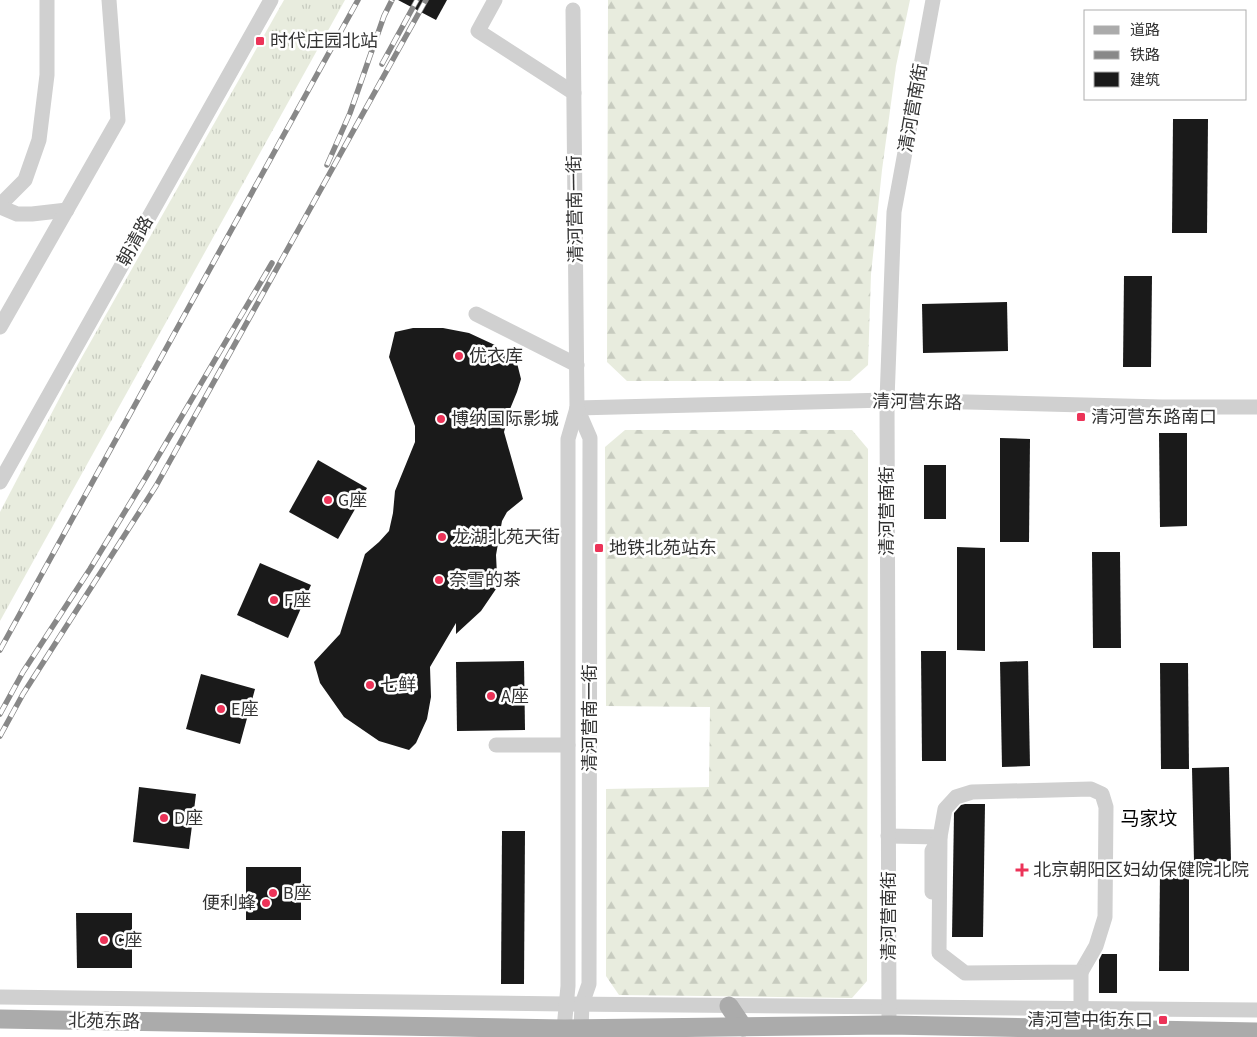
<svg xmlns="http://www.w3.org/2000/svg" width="1257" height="1037" viewBox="0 0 1257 1037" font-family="'Source Sans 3','Noto Sans SC',sans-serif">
  <defs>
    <pattern id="grass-tufts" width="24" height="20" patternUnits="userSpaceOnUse" patternTransform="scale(1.25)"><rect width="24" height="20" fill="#e8ecde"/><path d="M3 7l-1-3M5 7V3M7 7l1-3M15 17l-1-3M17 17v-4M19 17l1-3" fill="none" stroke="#c7cbbf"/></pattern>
    <pattern id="forest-firs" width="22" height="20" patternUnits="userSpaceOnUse" patternTransform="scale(1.25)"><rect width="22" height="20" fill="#e8ecde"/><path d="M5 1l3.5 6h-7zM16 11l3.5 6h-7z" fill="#c7cbbf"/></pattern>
  </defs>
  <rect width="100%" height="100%" fill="#fff"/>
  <path fill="url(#grass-tufts)" d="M284,0H345L0,621V512L69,380Z"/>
  <g fill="url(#forest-firs)">
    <path d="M608,0H910L896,66L882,170L871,274L868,365L850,381H627L607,362Z"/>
    <path d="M625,430H852L868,449L867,981L852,998L619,995L606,976V789L709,787L710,707L606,706L605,447Z"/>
  </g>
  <g fill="#1a1a1a">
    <path d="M398,0H447L436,20Z"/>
    <path d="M1173,119H1208L1207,233H1172Z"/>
    <path d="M1124,276H1152L1151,367H1123Z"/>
    <path d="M1007,302L1008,351L923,353L922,304Z"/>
    <path d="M413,328H443L469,333L497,346L517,363L521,379L517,392L510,409L504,432L523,499L507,512L502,521L496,555L497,575L496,589L481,611L456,634V623L430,667L431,697L427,719L416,743L409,750L379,741L344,717L320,683L314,662L340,634L365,554L379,542L389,531L393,513L395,491L415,442V426L389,357L395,332Z"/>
    <path d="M1159,433H1187V526L1160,527Z"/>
    <path d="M1000,438L1030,439L1029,542H1000Z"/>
    <path d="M318,460L367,488L338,539L289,512Z"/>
    <rect x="924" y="465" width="22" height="54"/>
    <path d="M957,547L985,548V651L957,650Z"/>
    <path d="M1092,552H1120L1121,648H1093Z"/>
    <path d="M260,563L311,585L288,638L237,615Z"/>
    <path d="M921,651H946V761H922Z"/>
    <path d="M524,661L525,730L457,731L456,662Z"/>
    <path d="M1028,661L1030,766L1002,767L1000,662Z"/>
    <path d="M1160,663H1188L1189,769H1161Z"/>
    <path d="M201,674L255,689L240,744L186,729Z"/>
    <path d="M1229,767L1231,861L1194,862L1192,768Z"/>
    <path d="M139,787L196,794L189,849L133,842Z"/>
    <path d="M965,804H985L983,937H952L954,813L961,805Z"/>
    <path d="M502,831H525L524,984H501Z"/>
    <rect x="246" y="867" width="55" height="53"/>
    <path d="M1160,870H1189V971H1159Z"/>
    <path d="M76,913H132V968H77Z"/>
    <path d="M1102,954H1117V993H1099V960Z"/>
  </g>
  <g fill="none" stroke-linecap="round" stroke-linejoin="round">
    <g stroke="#d0d0d0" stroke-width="15">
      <path d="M495,0L478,31L574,93"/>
      <path d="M0,205L25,180L39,140L47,75V0"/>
      <path d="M0,207L17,214H32L67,210"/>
      <path d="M476,314L577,365"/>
      <path d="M0,327L118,120L109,0"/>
      <path d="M577,408L887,400L1162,407H1257"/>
      <path d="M577,408L590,438L589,984L582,1004L581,1029"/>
      <path d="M0,482L271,0"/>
      <path d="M496,745H568"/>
      <path d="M888,836L940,837"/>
      <path d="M932,892V851L940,837L945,809L956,797L972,792L1091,789L1102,794L1106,807L1105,917L1096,946L1081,972L965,973L939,953L940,837"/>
      <path d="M1081,972V1009"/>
      <path d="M0,997L566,1004L1257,1010"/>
      <path d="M889,1016L887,400L894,212L933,0"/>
      <path d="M564,1029L568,986V439L577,408L573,10"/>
    </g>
    <g stroke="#ababab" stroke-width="19">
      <path d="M729,1006L743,1027"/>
      <path d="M0,1019L564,1029L889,1025L1257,1032"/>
    </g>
    <defs>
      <g id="rail">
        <path d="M382,64L417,0"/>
        <path d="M327,165L350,113L384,16L392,0"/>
        <path d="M0,650L358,0"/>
        <path d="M0,714L23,672L90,569L146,477L272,263"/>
        <path d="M0,736L23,694L156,486L426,0"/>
      </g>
    </defs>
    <use href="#rail" stroke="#888" stroke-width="5.5"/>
    <use href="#rail" stroke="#fff" stroke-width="4" stroke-dasharray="11" stroke-linecap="butt"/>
  </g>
  <g fill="#ec3358" stroke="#fff" stroke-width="2">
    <rect x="255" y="36" width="10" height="10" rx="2.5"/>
    <circle cx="459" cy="356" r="5"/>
    <rect x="1076" y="412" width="10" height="10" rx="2.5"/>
    <circle cx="441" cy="419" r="5"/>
    <circle cx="328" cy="500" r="5"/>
    <circle cx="442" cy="537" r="5"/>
    <rect x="594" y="543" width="10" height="10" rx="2.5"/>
    <circle cx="439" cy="580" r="5"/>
    <circle cx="274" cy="600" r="5"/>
    <circle cx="370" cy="685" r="5"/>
    <circle cx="491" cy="696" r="5"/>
    <circle cx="221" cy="709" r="5"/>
    <circle cx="164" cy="818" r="5"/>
    <path d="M1019.5 862.5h5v5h5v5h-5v5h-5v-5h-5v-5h5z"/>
    <circle cx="273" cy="893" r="5"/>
    <circle cx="266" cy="903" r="5"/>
    <circle cx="104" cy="940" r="5"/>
    <rect x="1158" y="1015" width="10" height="10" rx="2.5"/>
  </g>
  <g text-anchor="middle" stroke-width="5" stroke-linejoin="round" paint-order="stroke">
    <g font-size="18" fill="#333" stroke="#fff" text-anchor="start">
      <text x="270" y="47">时代庄园北站</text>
      <text x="469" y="362">优衣库</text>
      <text x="1091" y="423">清河营东路南口</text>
      <text x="451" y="425">博纳国际影城</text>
      <text x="338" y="506">G座</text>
      <text x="452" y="543">龙湖北苑天街</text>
      <text x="609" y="554">地铁北苑站东</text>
      <text x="449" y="586">奈雪的茶</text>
      <text x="284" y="606">F座</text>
      <text x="380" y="691">七鲜</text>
      <text x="501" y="702">A座</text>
      <text x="231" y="715">E座</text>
      <text x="174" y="824">D座</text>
      <text x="1033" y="876">北京朝阳区妇幼保健院北院</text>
      <text x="283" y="899">B座</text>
      <text x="256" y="909" text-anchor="end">便利蜂</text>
      <text x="114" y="946">C座</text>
      <text x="1153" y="1026" text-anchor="end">清河营中街东口</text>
    </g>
    <g font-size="18" fill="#333" stroke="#fff">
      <text transform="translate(913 108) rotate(-80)" y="6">清河营南街</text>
      <text transform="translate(575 209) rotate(-91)" y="6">清河营南一街</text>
      <text transform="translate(135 241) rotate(-61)" y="6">朝清路</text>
      <text transform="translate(917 402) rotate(1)" y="6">清河营东路</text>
      <text transform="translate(887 511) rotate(-90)" y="6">清河营南街</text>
      <text transform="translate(590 718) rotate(-90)" y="6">清河营南一街</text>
      <text transform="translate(889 916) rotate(-90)" y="6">清河营南街</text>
      <text transform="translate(104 1021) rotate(1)" y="6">北苑东路</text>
    </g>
    <g font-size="19" fill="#000" stroke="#fff">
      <text x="1149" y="825">马家坟</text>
    </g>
  </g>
  <rect x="1084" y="10" width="162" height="90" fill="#ffffff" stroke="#adadad"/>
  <rect x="1094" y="26" width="25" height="8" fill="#ababab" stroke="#adadad"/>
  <text x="1130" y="35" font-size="15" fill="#333333">道路</text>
  <rect x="1094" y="51" width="25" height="8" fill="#888888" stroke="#adadad"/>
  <text x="1130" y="60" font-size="15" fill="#333333">铁路</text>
  <rect x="1094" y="72" width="25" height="15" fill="#1a1a1a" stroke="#adadad"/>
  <text x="1130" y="85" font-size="15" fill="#333333">建筑</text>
</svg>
